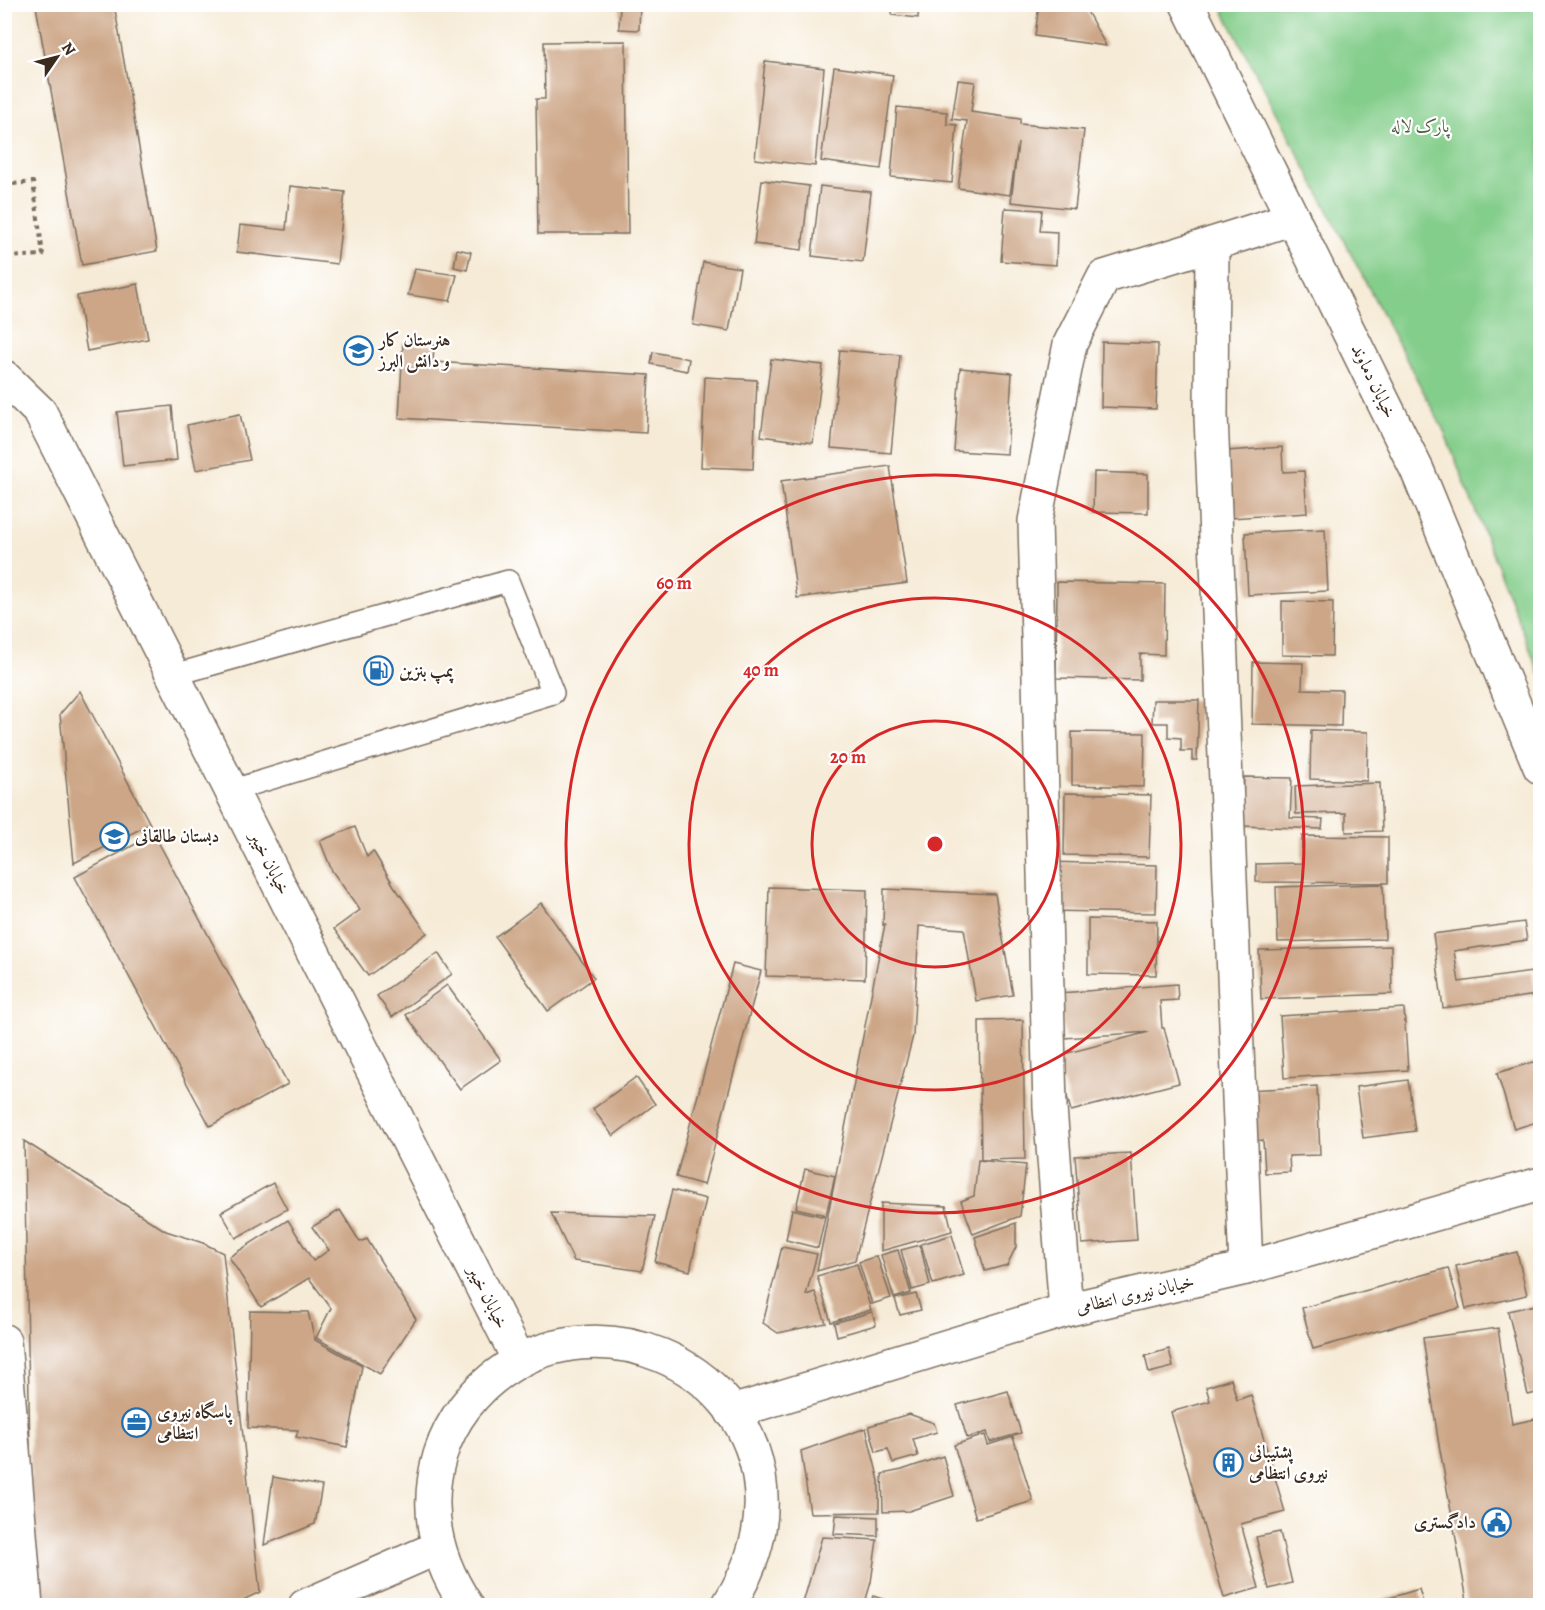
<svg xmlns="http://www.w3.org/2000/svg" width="1545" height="1610" viewBox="0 0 1545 1610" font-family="Alegreya,Amiri,serif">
  <rect width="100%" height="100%" fill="#fff"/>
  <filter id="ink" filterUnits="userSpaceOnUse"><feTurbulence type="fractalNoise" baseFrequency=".0167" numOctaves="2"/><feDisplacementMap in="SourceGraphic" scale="12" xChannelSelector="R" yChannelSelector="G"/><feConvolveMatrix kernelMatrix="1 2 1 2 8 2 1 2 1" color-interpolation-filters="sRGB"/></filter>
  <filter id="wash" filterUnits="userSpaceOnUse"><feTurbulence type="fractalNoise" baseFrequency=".008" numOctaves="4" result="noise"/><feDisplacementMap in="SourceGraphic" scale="24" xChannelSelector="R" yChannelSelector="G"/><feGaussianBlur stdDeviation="1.35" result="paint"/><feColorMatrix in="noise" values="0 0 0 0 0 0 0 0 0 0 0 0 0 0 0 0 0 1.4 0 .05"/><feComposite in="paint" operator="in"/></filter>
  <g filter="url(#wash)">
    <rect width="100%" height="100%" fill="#f6ebd7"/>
    <path fill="#84ce8b" stroke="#607c54" stroke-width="1.5" d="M1220,5H1540V675L1444,431Z"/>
    <g id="blocks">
      <g fill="#cca686">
        <path d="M47,4H114L157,251L82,265L36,6Z"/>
        <path d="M620,4H640L639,30L619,29Z"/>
        <path d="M893,4H919L918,18L892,15Z"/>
        <path d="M1039,4H1083L1106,46L1035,36Z"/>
        <path d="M626,41L628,234H538L536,99H545L544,42Z"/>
        <path d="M765,61L824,68L815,166L755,159Z"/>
        <path d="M834,67L893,75L881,169L821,161Z"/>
        <path d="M958,80L975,82L971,112L1020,119V124L1084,130L1075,209L1011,202L1018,143L1010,195L958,188L967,121L952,119Z"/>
        <path d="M897,107L947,112V124L957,125L952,183L891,177Z"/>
        <path d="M762,180L809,186L802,250L754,244Z"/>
        <path d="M290,186L345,192L337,264L237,252L240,225L286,230Z"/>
        <path d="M820,186L871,192L863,262L812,256Z"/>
        <path d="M1005,208L1042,210L1040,231L1057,232L1056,265L1001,261Z"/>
        <path d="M457,249L471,252L467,270L454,267Z"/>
        <path d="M703,262L740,268L729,331L693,325Z"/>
        <path d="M415,269L457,275L450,301L408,295Z"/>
        <path d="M138,284L148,339L87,351L77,296Z"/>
        <path d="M1102,342L1158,344L1156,409L1101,407Z"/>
        <path d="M403,343L434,345L433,362L649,375L646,433L399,418Z"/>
        <path d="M840,350L900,355L891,453L831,448Z"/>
        <path d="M653,352L689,359L687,371L651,364Z"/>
        <path d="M771,359L823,365L813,443L761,436Z"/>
        <path d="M960,368L1012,373L1007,454L954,451Z"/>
        <path d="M705,377L757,380L753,469L701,467Z"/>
        <path d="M172,406L177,460L123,466L117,412Z"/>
        <path d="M240,414L250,460L196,470L187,425Z"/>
        <path d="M1282,447L1283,472L1304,471L1307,513L1231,518L1227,451Z"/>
        <path d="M890,466L907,583L797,598L781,481Z"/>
        <path d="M1094,472L1148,474V513L1093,512Z"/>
        <path d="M1325,529L1328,591L1248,595L1245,533Z"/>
        <path d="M1057,582L1165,584L1164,655L1140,654V680L1056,678Z"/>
        <path d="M1282,601L1333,602L1332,656L1282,655Z"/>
        <path d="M1253,662L1303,663L1302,689L1342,690L1341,726L1252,724Z"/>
        <path d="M80,691L150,824L74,863L60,714Z"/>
        <path d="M1153,700H1199L1197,760H1192V751H1181V738L1168,737V723H1152Z"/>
        <path d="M1311,730L1368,732L1367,781L1310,779Z"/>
        <path d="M1072,732L1145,733L1144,787L1072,785Z"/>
        <path d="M1244,777L1292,778L1290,818L1323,819L1322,829L1242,826Z"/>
        <path d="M1380,783L1382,831L1346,832V813L1296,814L1295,786Z"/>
        <path d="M1065,793L1151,795L1149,857L1064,855Z"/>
        <path d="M355,827L367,857L373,851L394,886L427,933L368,976L334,929L360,910L332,871L320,841Z"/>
        <path d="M154,834L288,1084L210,1126L75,877Z"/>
        <path d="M1302,836L1388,837V883L1256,882V864L1302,863Z"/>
        <path d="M1049,862L1157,865L1156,913L1049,911Z"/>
        <path d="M1383,884L1385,939L1278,942L1276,887Z"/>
        <path d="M769,887L867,890L865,979L766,976Z"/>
        <path d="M884,889L995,894L1013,995L976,1001L964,929L919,926L913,1036L855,1260L817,1271L885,924L883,925Z"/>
        <path d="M541,903L594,978L548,1011L495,937Z"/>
        <path d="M1088,919L1157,921L1156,975L1088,974Z"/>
        <path d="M1524,922L1527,940L1454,951L1459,982L1532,972L1536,995L1443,1008L1433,934Z"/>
        <path d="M1391,946L1392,994L1261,999L1259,950Z"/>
        <path d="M438,953L452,974L392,1017L377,996Z"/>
        <path d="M733,964L761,971L704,1185L676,1177Z"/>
        <path d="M1177,984L1178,1000L1160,1001L1162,1028H1164L1179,1083L1071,1111L1056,1056L1149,1032L1064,1038L1060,993Z"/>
        <path d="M447,985L501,1060L460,1089L406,1015Z"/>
        <path d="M1404,1008L1408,1070L1284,1078L1280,1016Z"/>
        <path d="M1023,1020L1025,1159L981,1160L979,1021Z"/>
        <path d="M1540,1060V1121L1514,1129L1497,1073Z"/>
        <path d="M636,1077L655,1104L613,1136L593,1109Z"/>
        <path d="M1408,1080L1415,1131L1363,1138L1356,1087Z"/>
        <path d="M1317,1086L1320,1155L1289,1156L1290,1172L1265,1173L1263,1140L1251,1141L1248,1090Z"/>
        <path d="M24,1141L166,1231L203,1243L223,1253L260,1592L230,1606H33Z"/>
        <path d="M1131,1153L1137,1240L1082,1244L1075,1156Z"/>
        <path d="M978,1160L1026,1165L1020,1216L973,1234L961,1201L974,1196Z"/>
        <path d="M805,1169L835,1176L826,1215L796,1208Z"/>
        <path d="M273,1183L287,1209L236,1238L221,1212Z"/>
        <path d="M672,1190L706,1199L690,1271L655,1262Z"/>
        <path d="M881,1203L946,1206L952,1231L881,1251Z"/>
        <path d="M792,1209L825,1217L818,1248L786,1240Z"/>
        <path d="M340,1210L360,1242L367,1239L416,1319L380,1374L316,1338L331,1308L309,1278L261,1307L229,1257L288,1220L313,1261L329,1250L312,1227Z"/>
        <path d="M551,1213L655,1216L642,1271L574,1261Z"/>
        <path d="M1016,1223V1247L1007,1265L985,1271L975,1237Z"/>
        <path d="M952,1235L964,1275L933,1284L921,1244Z"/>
        <path d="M1540,1238V1256L1535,1239Z"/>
        <path d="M920,1245L930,1285L912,1290L901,1250Z"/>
        <path d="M782,1247L817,1254L806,1295L815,1292L826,1323L778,1333L763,1323Z"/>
        <path d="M898,1250L911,1293L894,1298L881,1255Z"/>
        <path d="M1517,1252L1527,1295L1466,1309L1456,1266Z"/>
        <path d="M877,1256L891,1298L872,1304L859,1262Z"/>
        <path d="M857,1264L871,1310L831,1322L817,1276Z"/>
        <path d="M1448,1268L1460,1308L1313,1349L1302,1308Z"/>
        <path d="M916,1294L921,1310L900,1315L895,1299Z"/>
        <path d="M1540,1304V1392L1528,1395L1508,1311Z"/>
        <path d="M250,1311L308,1312L315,1340L362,1366L347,1447L296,1437L298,1430L248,1428Z"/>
        <path d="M872,1312L876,1325L837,1336L834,1323Z"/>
        <path d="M1498,1328L1512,1424L1540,1418V1606H1468L1438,1439L1423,1338Z"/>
        <path d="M1169,1349L1173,1367L1149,1373L1145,1356Z"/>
        <path d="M1231,1379L1237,1400L1251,1395L1285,1512L1241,1524L1259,1588L1224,1598L1171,1412L1210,1401L1206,1387Z"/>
        <path d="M1008,1391L1021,1433L990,1442L987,1432L967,1438L957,1405Z"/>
        <path d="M909,1414L934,1423L937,1432L913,1439L918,1456L893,1463L888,1449L876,1452L869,1426Z"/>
        <path d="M866,1428L879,1481V1512L810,1513L801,1451Z"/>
        <path d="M985,1435L988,1445L1013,1437L1033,1501L976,1518L954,1445Z"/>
        <path d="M943,1456L954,1496L909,1511L883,1512L882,1474L902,1470Z"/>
        <path d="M273,1477L322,1486L315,1524L264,1545Z"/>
        <path d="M836,1515L878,1517V1536L834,1534Z"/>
        <path d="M1280,1532L1292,1583L1269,1589L1256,1537Z"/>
        <path d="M822,1537L877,1540L871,1582L864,1606H808L803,1603Z"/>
        <path d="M1419,1589L1424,1606H1366V1605Z"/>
        <path d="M873,1596L898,1604V1606H870Z"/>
      </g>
    </g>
  </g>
  <g filter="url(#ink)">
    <use href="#blocks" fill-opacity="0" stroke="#7c6e5f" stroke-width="1.5"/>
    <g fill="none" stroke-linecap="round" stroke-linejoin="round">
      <defs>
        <path id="lane" d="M174,675L508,581L553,693L233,790"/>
        <g id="street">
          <path d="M1187,4L1417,470L1540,767"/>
          <path d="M1246,1268L1211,416L1212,244L1293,218"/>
          <path d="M1066,1310L1050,1108L1035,521L1070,344L1104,277L1212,244"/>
        </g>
        <g id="secondary">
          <path d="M4,377L40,412L519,1360"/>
          <path d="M732,1412L1066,1310L1246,1268L1540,1184"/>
          <path d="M305,1606L437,1548"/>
          <path d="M467,1606C436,1560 424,1509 440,1455C451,1420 474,1390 504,1370C600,1305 740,1360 759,1476C767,1524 753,1566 728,1606"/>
        </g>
        <path id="primary" d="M4,1341L26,1606"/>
      </defs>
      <use href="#lane" stroke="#7c6e5f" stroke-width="24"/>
      <use href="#street" stroke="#7c6e5f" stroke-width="36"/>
      <use href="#secondary" stroke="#7c6e5f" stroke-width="36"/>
      <use href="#primary" stroke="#7c6e5f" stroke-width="36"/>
      <path stroke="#7c6e5f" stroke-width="4" stroke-dasharray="4.5 4.5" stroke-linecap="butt" d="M4,185L33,182L43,255L4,257"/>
      <use href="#lane" stroke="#fff" stroke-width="21"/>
      <use href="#street" stroke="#fff" stroke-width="33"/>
      <use href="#secondary" stroke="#fff" stroke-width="33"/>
      <use href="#primary" stroke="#fff" stroke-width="33"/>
    </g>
  </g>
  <g fill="none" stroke="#d62828" stroke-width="3">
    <circle cx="935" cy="844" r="123"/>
    <circle cx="935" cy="844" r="246"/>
    <circle cx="935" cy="844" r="369"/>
  </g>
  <defs>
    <symbol id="school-ring" viewBox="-11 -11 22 22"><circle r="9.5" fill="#fff" stroke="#1f6fb2" stroke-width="1.5"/><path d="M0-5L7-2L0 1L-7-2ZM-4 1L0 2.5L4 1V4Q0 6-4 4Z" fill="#1f6fb2"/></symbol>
    <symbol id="fuel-ring" viewBox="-11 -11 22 22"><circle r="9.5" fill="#fff" stroke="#1f6fb2" stroke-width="1.5"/><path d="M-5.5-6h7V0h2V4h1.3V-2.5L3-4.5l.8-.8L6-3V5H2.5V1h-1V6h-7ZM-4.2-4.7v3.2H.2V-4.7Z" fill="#1f6fb2"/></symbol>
    <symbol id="office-ring" viewBox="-11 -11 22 22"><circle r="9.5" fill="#fff" stroke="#1f6fb2" stroke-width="1.5"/><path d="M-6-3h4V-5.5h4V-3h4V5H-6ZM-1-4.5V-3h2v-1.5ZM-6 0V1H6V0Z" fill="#1f6fb2"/></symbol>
    <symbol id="building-ring" viewBox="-11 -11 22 22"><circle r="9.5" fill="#fff" stroke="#1f6fb2" stroke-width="1.5"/><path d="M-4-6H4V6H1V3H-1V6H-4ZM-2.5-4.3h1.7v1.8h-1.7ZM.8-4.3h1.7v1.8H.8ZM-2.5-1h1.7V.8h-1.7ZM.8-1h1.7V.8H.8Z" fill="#1f6fb2"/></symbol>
    <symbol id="civic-ring" viewBox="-11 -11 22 22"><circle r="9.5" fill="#fff" stroke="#1f6fb2" stroke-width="1.5"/><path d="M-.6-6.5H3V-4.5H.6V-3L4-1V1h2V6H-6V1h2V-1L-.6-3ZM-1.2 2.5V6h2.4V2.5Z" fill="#1f6fb2"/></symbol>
  </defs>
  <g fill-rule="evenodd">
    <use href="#school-ring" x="342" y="334" width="33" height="33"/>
    <use href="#fuel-ring" x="362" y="654" width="33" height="33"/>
    <use href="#school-ring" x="98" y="820" width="33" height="33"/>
    <use href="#office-ring" x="120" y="1406" width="33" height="33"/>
    <use href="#building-ring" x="1212" y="1446" width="33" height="33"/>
    <use href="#civic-ring" x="1480" y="1506" width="33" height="33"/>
  </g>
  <g text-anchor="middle" stroke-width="4.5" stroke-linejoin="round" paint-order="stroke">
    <g font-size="18" fill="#515b3f" stroke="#fff">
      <text x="1420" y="132">پارک لاله</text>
    </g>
    <g font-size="18" font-weight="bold" fill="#3b2a1e" stroke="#fff" text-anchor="start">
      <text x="379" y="346">هنرستان کار<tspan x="379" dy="21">و دانش البرز</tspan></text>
      <text x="399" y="677">پمپ بنزین</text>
      <text x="135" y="842">دبستان طالقانی</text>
      <text x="157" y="1418">پاسگاه نیروی<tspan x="157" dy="21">انتظامی</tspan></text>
      <text x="1249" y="1458">پشتیبانی<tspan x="1249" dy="21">نیروی انتظامی</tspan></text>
      <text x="1476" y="1528" text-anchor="end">دادگستری</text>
    </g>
    <g font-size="18" fill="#3b2a1e" stroke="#fff">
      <text transform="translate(1374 381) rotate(64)" y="6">خیابان دماوند</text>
      <text transform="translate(270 863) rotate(63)" y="6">خیابان خیبر</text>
      <text transform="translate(1135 1294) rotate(-13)" y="6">خیابان نیروی انتظامی</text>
      <text transform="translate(488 1297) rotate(63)" y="6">خیابان خیبر</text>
    </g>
  </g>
  <circle cx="935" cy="844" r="9" fill="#d62828" stroke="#fff" stroke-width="3"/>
  <g font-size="18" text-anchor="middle" font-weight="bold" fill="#d62828" stroke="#fff" stroke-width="4.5" stroke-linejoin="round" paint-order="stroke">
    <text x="674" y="589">60 m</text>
    <text x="761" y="676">40 m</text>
    <text x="848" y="763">20 m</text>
  </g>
  <rect width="1545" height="1610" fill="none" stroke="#fff" stroke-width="24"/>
  <g transform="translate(57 57) rotate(55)" stroke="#ffffff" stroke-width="4.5" paint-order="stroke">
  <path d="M0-4.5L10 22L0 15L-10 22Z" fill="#3b2a1e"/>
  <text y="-9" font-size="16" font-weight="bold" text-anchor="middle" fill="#3b2a1e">N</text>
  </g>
</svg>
